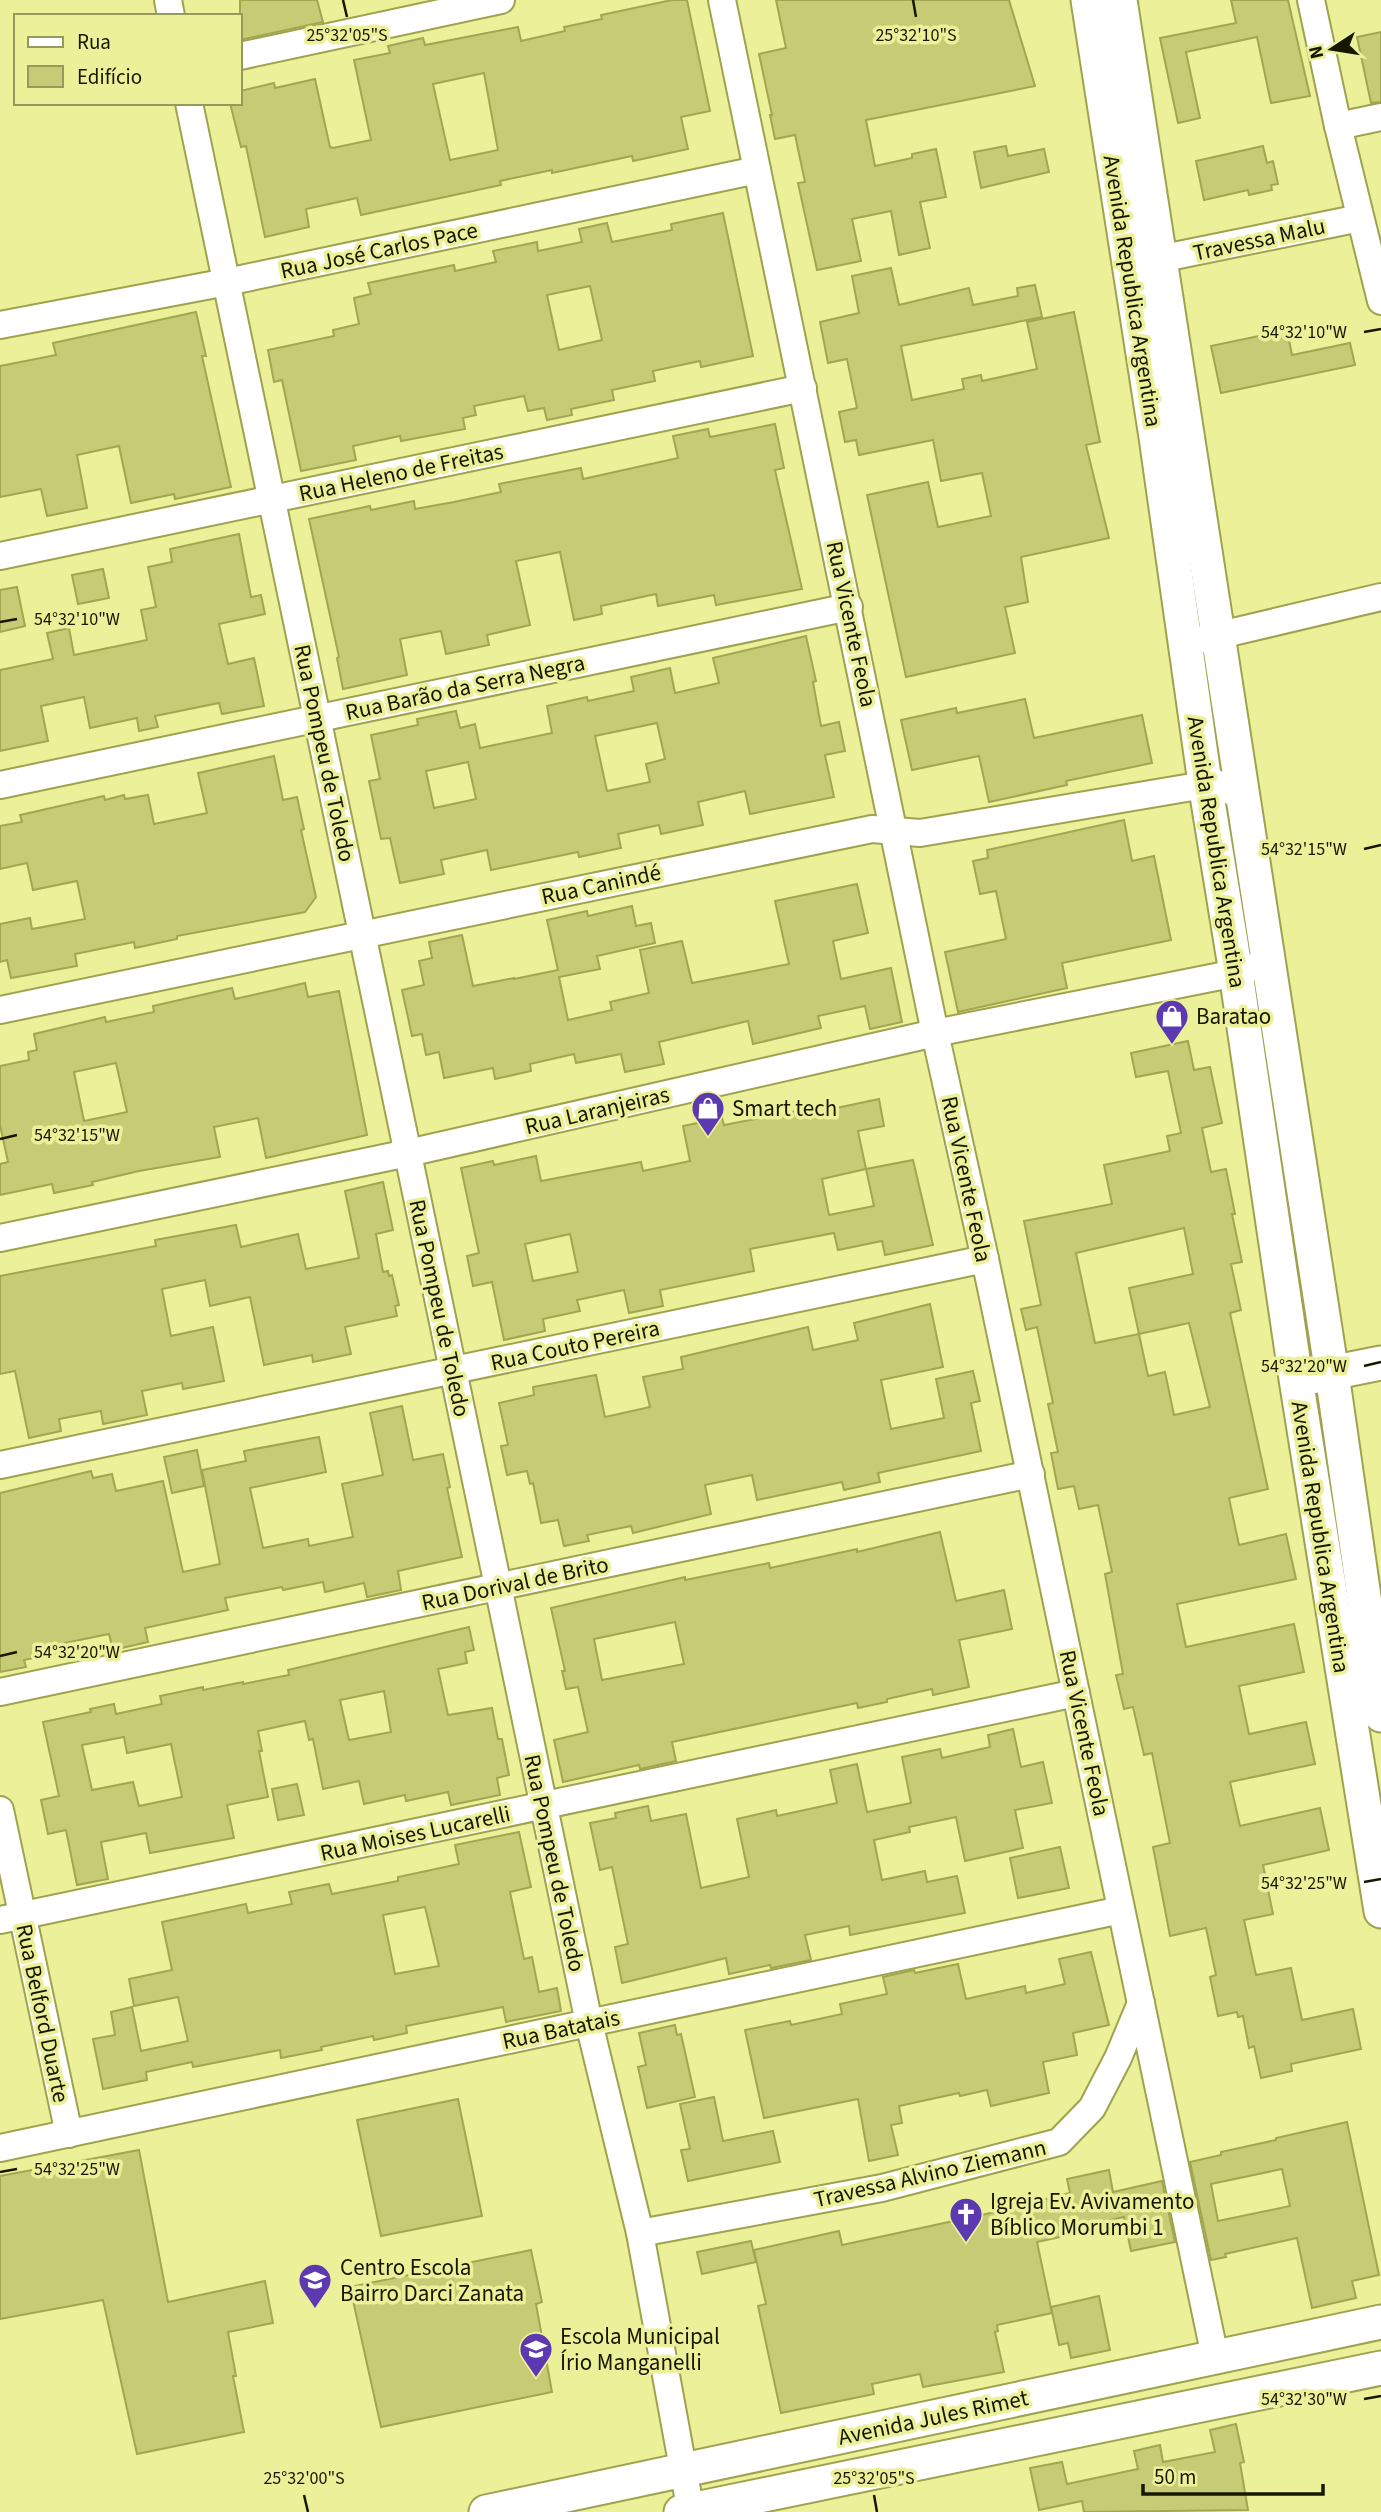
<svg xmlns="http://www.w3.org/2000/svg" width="1381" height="2512" viewBox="0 0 1381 2512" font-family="'Source Sans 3',sans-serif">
  <rect width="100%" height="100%" fill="#ebf099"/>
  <g fill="#c7cb76" stroke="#a3a651" stroke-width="2" fill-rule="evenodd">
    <path d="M240,0H317L323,22L240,40Z"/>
    <path d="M672,0H687L710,111L681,117L688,149L633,161L632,156L552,173V170L500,181L501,185L361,215L357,198L306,209L309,227L265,237L246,146L241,147L230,103H240V91L274,83L275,88L315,79L330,147L333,148L371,140L354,60L390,53L388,46L423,38L425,45L518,27L521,41L565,31L564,27L602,19L601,15ZM484,73L498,150L450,160L433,84Z"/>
    <path d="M776,0H1009L1035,86L866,120L875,166L912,158V154L936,149L946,197L920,202L930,248L899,255L891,211L852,219L861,261L817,270L798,183L805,182L795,135L775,139L770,115H772L759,54L786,48Z"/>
    <path d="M1231,0H1288L1310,96L1271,103L1257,37L1186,52L1200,118L1178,123L1160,38L1236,23Z"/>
    <path d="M1381,32V102L1371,103L1357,37Z"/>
    <path d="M1006,146L1008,156L1044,149L1049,172L981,188L974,152Z"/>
    <path d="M1263,146L1267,163L1273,161L1278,184L1271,185L1272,190L1249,195L1248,190L1204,200L1196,161Z"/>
    <path d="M723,213L753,356L701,367L700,361L653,371L655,381L612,390L614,400L571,409L572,415L547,420L544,408L528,411L524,396L474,406L476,415L463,418L465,429L401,441L400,436L353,446L356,460L301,471L282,380L274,382L268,350L334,336L333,330L359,324L354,298L371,294L368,283L454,265L455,271L496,262L493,251L537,242L538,251L582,242L579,229L607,223L612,242L672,230L671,224ZM590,286L602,340L559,350L547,295Z"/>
    <path d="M891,268L899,305L969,288L973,305L1018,296L1017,288L1035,285L1042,317L901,346L912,400L964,389L962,379L981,375L982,381L1037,369L1027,322L1074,312L1100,442L1086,445L1109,538L1021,557L1028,602L1005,607L1015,653L906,677L867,495L928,482L938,527L991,516L982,473L941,481L933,440L859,455L856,440L845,442L839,412L857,408L847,359L828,363L820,322L859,313L852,276Z"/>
    <path d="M196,312L206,356H202L231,487L175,499L174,494L131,503L119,446L77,455L87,508L47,516L41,489L0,497V366L56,355L53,343Z"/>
    <path d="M1287,330L1292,355L1350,343L1355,365L1221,393L1211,346Z"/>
    <path d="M775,424L784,468L775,470L802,589L716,605L714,595L658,606L656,594L601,606L602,614L574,620L560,552L516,561L530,625L487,635L489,645L446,654L441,631L400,639L407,675L343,689L337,658L339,657L309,519L370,506L371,510L414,501L415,509L454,502L501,492L499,484L581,468L583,479L678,458L673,436L708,429L710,437Z"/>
    <path d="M239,534L251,597L261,595L265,614L219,624L228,664L254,658L264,706L222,714L219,703L155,716L158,727L139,731L137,718L90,728L84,697L41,706L48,741L0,751V670L53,659L47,633L69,628L74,655L147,640L141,610L156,607L148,567L172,562L170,549Z"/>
    <path d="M103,569L109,598L78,604L72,575Z"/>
    <path d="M17,587L25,626L0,632V590Z"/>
    <path d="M806,636L816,681L813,682L821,726L839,722L845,751L825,755L834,797L750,814L745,791L698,802L703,825L661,834L659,825L618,834L621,848L579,857L578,852L491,870L487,850L441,860L444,874L400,883L390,838L381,839L369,781L380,779L371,735L418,725L417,719L456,711L460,728L475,724L480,748L552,733L547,706L587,697L588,701L634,691L631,677L670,668L675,693L719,683L713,658ZM657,723L665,759L646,764L650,782L607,791L595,736ZM468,762L476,799L434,808L426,771Z"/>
    <path d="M1025,699L1034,738L1142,715L1152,763L1066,781L1067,785L989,802L979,756L912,770L901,720L956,708L957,713Z"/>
    <path d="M274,756L283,800L297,797L304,829L301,830L316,897L305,912L177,936V939L135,948L134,942L75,954L77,966L11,978L7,960L0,962V924L30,918L32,929L85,919L77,881L33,890L27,863L0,869V826L22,822L20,815L104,796L105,800L124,795L125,799L148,795L154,824L207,813L198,773Z"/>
    <path d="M1124,820L1132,861L1154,856L1171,940L1062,963L1067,988L958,1012L945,952L1006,939L996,891L980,894L973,861L988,858L987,850Z"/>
    <path d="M857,884L868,933L833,941L841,979L891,968L902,1022L870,1029L865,1006L818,1016L821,1028L753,1044L748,1021L659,1042L664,1064L625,1072L621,1054L576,1063L574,1054L530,1064L531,1071L495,1079L493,1068L444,1078L439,1052L426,1055L422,1034L412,1036L402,990L424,985L419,961L432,958L429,942L462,935L473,986L514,978V979L558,970L547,920L587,911L588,916L632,906L636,926L651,923L655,943L597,956L600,969L559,977L568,1020L612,1010L610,1002L649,993L640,950L682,941L692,983L789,964L775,901Z"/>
    <path d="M305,983L308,997L339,991L367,1135L266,1158L258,1118L214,1127L220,1157L139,1171L92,1182L93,1185L54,1193L52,1184L0,1195V1164L8,1162L0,1125V1066L29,1060L28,1052L37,1050L34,1034L105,1017L106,1022L154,1012L153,1006L232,988L235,999ZM116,1063L127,1112L84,1121L74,1072Z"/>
    <path d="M1188,1041L1194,1070L1210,1067L1222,1123L1202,1128L1211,1172L1226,1169L1235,1214H1232L1242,1262L1231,1264L1241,1310L1230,1313L1268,1489L1229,1498L1239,1545L1286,1534L1296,1579L1177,1604L1186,1647L1294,1624L1304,1672L1239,1686L1249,1734L1306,1722L1315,1764L1230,1782L1240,1826L1320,1808L1329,1850L1263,1865L1273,1914L1244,1920L1256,1975L1291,1968L1302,2020L1353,2009L1361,2049L1291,2064L1292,2071L1261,2078L1254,2046L1249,2048L1243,2016L1238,2017L1237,2012L1218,2016L1210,1977L1216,1975L1206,1928L1170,1936L1153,1847L1170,1843L1152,1753L1144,1755L1133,1707L1124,1709L1116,1675L1123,1674L1105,1574L1112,1572L1098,1505L1079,1509L1074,1486L1058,1489L1051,1453L1058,1452L1048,1404L1053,1403L1037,1327L1026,1330L1021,1309L1041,1305L1024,1221L1112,1204L1104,1165L1170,1151L1167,1136L1181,1133L1168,1071L1136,1077L1131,1053ZM1184,1228L1193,1274L1129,1288L1139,1334L1095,1343L1076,1253ZM1189,1323L1210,1407L1174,1415L1165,1372L1148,1376L1139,1334Z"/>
    <path d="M879,1099L884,1126L858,1131L866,1169L913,1160L933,1245L885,1255L882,1241L838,1250L834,1233L750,1249L754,1271L660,1290L663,1306L629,1313L624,1290L577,1300L580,1311L543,1319L545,1331L504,1340L492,1282L473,1286L467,1256L479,1253L461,1168L493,1161L494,1165L536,1156L541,1181L641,1162L643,1171L690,1161L683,1126L722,1118L724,1125L807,1109L808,1114ZM866,1169L874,1206L829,1215L822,1179ZM570,1234L578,1272L533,1281L525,1244Z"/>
    <path d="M383,1182L393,1230L376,1234L383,1272L388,1271L389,1276L392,1275L399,1305L395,1306L397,1316L345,1327L351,1354L313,1362L312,1355L264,1365L250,1297L210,1306L205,1280L162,1289L171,1336L213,1327L224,1381L183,1389L182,1383L142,1391L147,1415L103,1424L101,1411L59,1419L61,1431L29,1438L15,1371L0,1374V1276L156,1246L155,1240L236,1225L241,1247L298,1234L306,1269L359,1258L345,1191Z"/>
    <path d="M930,1304L943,1367L881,1380L891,1429L944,1418L936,1379L973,1371L980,1401L971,1403L981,1451L878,1473L880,1482L844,1490L842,1482L757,1500L752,1475L705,1485L711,1514L633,1533L631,1526L587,1535L589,1541L564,1546L558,1520L541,1523L533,1483L530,1484L527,1471L507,1475L501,1446L508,1445L499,1403L534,1395L533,1387L596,1375L605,1417L650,1407L643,1377L683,1369L681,1357L808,1327L813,1350L858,1340L854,1323Z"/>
    <path d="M402,1406L413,1460L443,1454L450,1487L447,1488L462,1557L398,1571L401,1590L367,1597L364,1583L325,1592L323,1582L283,1590L282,1587L225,1598L228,1610L145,1628L148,1642L113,1650L109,1634L60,1644L61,1652L24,1660L26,1667L0,1672V1493L91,1471L93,1478L112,1474L116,1491L163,1481L183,1572L220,1564L202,1470L246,1461L244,1451L319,1437L326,1472L250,1488L263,1548L308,1539L309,1546L353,1537L342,1484L383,1475L370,1413Z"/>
    <path d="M197,1450L204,1486L172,1493L164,1457Z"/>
    <path d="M940,1532L956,1601L1004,1590L1012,1629L959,1640L969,1687L933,1695L932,1689L887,1699V1702L858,1708L857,1703L672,1742L676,1761L640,1769L639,1765L563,1782L554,1740L588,1732L578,1687L566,1689L562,1671H565L551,1608L685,1577V1580L769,1563L770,1568L857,1549V1552ZM675,1622L684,1664L602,1680L594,1639Z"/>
    <path d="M469,1627L474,1650L465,1652L467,1663L438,1669L448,1715L492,1708L498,1739H502L509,1775L497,1778L500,1795L451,1805L448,1792L406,1801L405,1795L364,1804L359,1781L323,1789L313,1739L309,1740L305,1721L281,1726L258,1731L262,1751H259L268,1797L227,1805L234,1838L150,1853L146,1833L101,1842L108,1879L77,1885L66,1830L48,1834L41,1800L59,1796L43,1722L91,1712L90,1709L114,1704L116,1714L162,1704L160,1696L203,1687V1690L243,1682V1684L289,1675L288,1670ZM384,1691L391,1732L349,1740L340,1700ZM124,1737L127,1753L171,1744L182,1797L139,1806L133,1782L92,1790L82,1745Z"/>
    <path d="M1013,1729L1021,1767L1043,1762L1052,1803L1015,1810L1023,1848L965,1861L956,1817L909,1827L910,1832L874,1840L882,1880L925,1871L927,1882L957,1876L965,1913L850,1935L849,1926L805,1935L811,1960L771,1968L770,1965L729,1974L726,1958L622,1983L615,1947L628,1944L612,1867L600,1870L590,1823L616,1818L615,1813L648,1806L651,1821L686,1814L701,1888L749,1877L737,1819L776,1810L777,1816L837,1803L830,1770L857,1764L867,1812L911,1803L902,1757L940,1749L942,1758L990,1747L988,1735Z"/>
    <path d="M297,1784L304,1815L278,1820L272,1789Z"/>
    <path d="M519,1832L531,1887L510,1892L524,1959L532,1957L539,1992L557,1988L561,2011L506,2022L503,2007L406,2026L407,2033L374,2040L373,2036L321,2047L322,2050L281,2058L280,2050L193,2067L192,2062L146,2072L147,2080L103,2089L93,2039L115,2035L111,2012L132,2007L141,2051L188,2041L178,1997L134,2006L129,1979L172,1970L162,1922L246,1904L248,1913L292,1904L289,1892L329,1884L332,1894L398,1881V1877L459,1864L455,1845ZM425,1907L439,1966L395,1974L383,1915Z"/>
    <path d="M1060,1847L1069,1888L1018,1898L1010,1858Z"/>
    <path d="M1091,1952L1109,2025L1073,2033L1077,2055L1043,2062L1049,2093L991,2106L987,2090L960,2096L959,2093L899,2106L902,2123L891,2125L898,2155L869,2161L858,2099L764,2118L745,2030L790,2021L791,2025L842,2014L840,2004L887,1994L883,1977L914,1970L915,1973L958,1964L966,1999L1025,1986L1026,1993L1065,1984L1059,1959Z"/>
    <path d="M675,2025L677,2035L681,2034L695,2097L647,2108L638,2067L646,2065L639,2033Z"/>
    <path d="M714,2097L723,2141L773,2131L780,2162L688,2181L681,2150L690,2149L680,2104Z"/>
    <path d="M458,2099L482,2216L381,2236L357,2120Z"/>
    <path d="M1347,2122L1379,2275L1352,2281L1356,2298L1312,2308L1297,2238L1225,2254L1226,2257L1211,2260L1190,2162L1221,2155V2152L1276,2140V2138ZM1282,2169L1290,2206L1218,2221L1211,2184Z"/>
    <path d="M139,2150L168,2302L265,2281L273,2323L228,2332L236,2376H233L244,2432L137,2454L103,2300L0,2319V2176Z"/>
    <path d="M1109,2170L1113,2192L1162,2181L1175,2242L1131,2251L1124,2217L1069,2229L1070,2235L1037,2242L1052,2313L997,2325L998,2331L995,2332L1004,2372L923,2387L920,2374L872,2384L874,2394L781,2413L758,2306L766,2304L754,2250L839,2231L842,2245L986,2214L1070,2193L1067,2179Z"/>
    <path d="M751,2241L756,2262L702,2274L697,2252Z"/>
    <path d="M531,2250L542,2302L536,2304L552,2392L381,2427L350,2287Z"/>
    <path d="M1099,2296L1110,2350L1071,2358L1068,2343L1059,2345L1051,2307Z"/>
    <path d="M1236,2424L1244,2462L1240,2463L1248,2510L1084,2512L1082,2501L1039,2510L1030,2468L1062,2462L1067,2484L1138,2469L1134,2451L1160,2445L1163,2462L1215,2452L1210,2430Z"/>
  </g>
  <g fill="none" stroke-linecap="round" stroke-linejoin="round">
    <defs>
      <g id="minor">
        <path d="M168,0L171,16"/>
        <path d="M722,0L935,1033L985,1259L1215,2357"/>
        <path d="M1311,0L1338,126L1381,301"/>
        <path d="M240,56L501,0"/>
        <path d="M189,103L589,2023L640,2233L691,2512"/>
        <path d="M1338,126L1381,117"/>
        <path d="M1159,259L1360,218"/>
        <path d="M0,325L227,282L757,170"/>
        <path d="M0,556L803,388"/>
        <path d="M1199,640L1381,597"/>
        <path d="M0,785L849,607"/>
        <path d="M0,1010L872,829L920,833L1216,783L1229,789L1244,801"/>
        <path d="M0,1238L408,1153L935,1033L1236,973L1253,967"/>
        <path d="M0,1465L985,1259"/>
        <path d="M0,1692L1031,1474"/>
        <path d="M0,1810L69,2134"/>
        <path d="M0,1920L1076,1693"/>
        <path d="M0,2148L1121,1910"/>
        <path d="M640,2233L882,2188L1059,2142L1092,2108L1118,2058L1141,2003"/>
      </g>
      <g id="major">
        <path d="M1088,0L1156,437L1205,783L1236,973L1296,1379L1381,1911"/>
        <path d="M1120,0L1332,1374L1381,1715"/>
        <path d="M1311,1377L1381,1363"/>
        <path d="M486,2512L1381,2322"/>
        <path d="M681,2512L1381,2368"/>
      </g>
    </defs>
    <use href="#minor" stroke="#9fa24e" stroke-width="30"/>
    <use href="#major" stroke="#9fa24e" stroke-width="37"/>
    <use href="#minor" stroke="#fff" stroke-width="26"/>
    <use href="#major" stroke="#fff" stroke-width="33"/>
  </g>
  <path fill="none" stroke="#171700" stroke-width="2.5" d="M343,0L347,17M913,0L916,17M1364,332L1381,329M0,622L17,619M1364,849L1381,845M0,1139L17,1135M1364,1366L1381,1362M0,1656L17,1652M1364,1882L1381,1879M0,2172L17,2169M1364,2399L1381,2396M304,2495L308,2512M874,2495L877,2512"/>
  <defs>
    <symbol id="shop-pin" viewBox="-11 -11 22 30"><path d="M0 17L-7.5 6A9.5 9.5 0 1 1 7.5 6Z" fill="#5c39b1" stroke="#ebf099"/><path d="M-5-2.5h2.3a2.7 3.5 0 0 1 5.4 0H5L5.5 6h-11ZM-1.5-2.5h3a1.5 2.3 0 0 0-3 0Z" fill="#fff"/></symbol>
    <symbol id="church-pin" viewBox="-11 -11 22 30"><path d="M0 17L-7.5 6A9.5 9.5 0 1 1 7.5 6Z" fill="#5c39b1" stroke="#ebf099"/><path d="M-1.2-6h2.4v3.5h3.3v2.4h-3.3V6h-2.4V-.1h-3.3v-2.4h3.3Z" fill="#fff"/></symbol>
    <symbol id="school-pin" viewBox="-11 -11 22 30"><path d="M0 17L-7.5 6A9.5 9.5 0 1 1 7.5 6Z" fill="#5c39b1" stroke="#ebf099"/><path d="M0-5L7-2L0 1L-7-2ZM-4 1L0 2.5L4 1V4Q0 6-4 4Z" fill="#fff"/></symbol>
  </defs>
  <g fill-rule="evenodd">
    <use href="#shop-pin" x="1153" y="997" width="38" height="52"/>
    <use href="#shop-pin" x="689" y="1089" width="38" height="52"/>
    <use href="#church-pin" x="947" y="2195" width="38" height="52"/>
    <use href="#school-pin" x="296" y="2261" width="38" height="52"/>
    <use href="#school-pin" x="517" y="2330" width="38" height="52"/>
  </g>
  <g text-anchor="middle" stroke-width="7" stroke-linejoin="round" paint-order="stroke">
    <g font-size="23" fill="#171700" stroke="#ebf099">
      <text transform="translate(1259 239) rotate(-12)" y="8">Travessa Malu</text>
      <text transform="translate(379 250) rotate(-12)" y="8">Rua José Carlos Pace</text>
      <text transform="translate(1133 291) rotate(81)" y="8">Avenida Republica Argentina</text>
      <text transform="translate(401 472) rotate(-12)" y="8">Rua Heleno de Freitas</text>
      <text transform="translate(852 624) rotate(78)" y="8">Rua Vicente Feola</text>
      <text transform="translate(465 687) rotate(-12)" y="8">Rua Barão da Serra Negra</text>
      <text transform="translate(325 753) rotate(78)" y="8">Rua Pompeu de Toledo</text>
      <text transform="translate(1217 852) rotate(81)" y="8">Avenida Republica Argentina</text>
      <text transform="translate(601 884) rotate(-12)" y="8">Rua Canindé</text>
      <text transform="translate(597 1110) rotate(-13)" y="8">Rua Laranjeiras</text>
      <text transform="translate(967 1179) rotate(78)" y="8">Rua Vicente Feola</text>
      <text transform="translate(440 1308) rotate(78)" y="8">Rua Pompeu de Toledo</text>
      <text transform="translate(575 1345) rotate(-12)" y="8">Rua Couto Pereira</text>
      <text transform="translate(1321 1537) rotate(81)" y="8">Avenida Republica Argentina</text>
      <text transform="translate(515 1583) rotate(-12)" y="8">Rua Dorival de Brito</text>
      <text transform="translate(1085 1733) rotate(78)" y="8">Rua Vicente Feola</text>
      <text transform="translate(415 1833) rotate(-12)" y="8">Rua Moises Lucarelli</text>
      <text transform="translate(555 1863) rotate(78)" y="8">Rua Pompeu de Toledo</text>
      <text transform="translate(43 2013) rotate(78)" y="8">Rua Belford Duarte</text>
      <text transform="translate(561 2029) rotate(-12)" y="8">Rua Batatais</text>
      <text transform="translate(930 2173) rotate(-13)" y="8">Travessa Alvino Ziemann</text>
      <text transform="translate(933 2417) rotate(-12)" y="8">Avenida Jules Rimet</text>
    </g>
    <g font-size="23" fill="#171700" stroke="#ebf099" text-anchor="start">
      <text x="1196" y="1024">Baratao</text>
      <text x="732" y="1116">Smart tech</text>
      <text x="990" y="2209">Igreja Ev. Avivamento<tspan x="990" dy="26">Bíblico Morumbi 1</tspan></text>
      <text x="340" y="2275">Centro Escola<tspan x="340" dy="26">Bairro Darci Zanata</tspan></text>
      <text x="560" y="2344">Escola Municipal<tspan x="560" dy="26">Írio Manganelli</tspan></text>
    </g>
  </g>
  <g font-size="18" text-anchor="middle" fill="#171700" stroke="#ebf099" stroke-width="7" stroke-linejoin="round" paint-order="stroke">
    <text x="347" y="41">25°32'05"S</text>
    <text x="916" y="41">25°32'10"S</text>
    <text x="1304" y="338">54°32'10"W</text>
    <text x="77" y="625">54°32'10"W</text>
    <text x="1304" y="855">54°32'15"W</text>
    <text x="77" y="1141">54°32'15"W</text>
    <text x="1304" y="1372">54°32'20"W</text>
    <text x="77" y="1658">54°32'20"W</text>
    <text x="1304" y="1889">54°32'25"W</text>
    <text x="77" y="2175">54°32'25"W</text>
    <text x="1304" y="2405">54°32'30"W</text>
    <text x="304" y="2484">25°32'00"S</text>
    <text x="874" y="2484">25°32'05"S</text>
  </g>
  <rect x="14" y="14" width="228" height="91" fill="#ebf099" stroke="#96995c" stroke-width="2"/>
  <rect x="28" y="37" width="35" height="10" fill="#ffffff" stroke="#96995c" stroke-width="2"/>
  <text x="77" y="49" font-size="21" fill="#171700">Rua</text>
  <rect x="28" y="66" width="35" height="21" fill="#c7cb76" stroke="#96995c" stroke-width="2"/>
  <text x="77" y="84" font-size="21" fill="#171700">Edifício</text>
  <g transform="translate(1332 49) rotate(258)" stroke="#ebf099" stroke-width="5" paint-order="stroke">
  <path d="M0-5L12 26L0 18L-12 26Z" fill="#171700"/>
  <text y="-10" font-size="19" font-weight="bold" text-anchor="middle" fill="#171700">N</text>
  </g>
  <path d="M1143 2484v10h180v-10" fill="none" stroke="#171700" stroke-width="3.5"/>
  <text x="1154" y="2484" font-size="21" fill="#171700" stroke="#ebf099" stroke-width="5" paint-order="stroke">50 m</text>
</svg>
